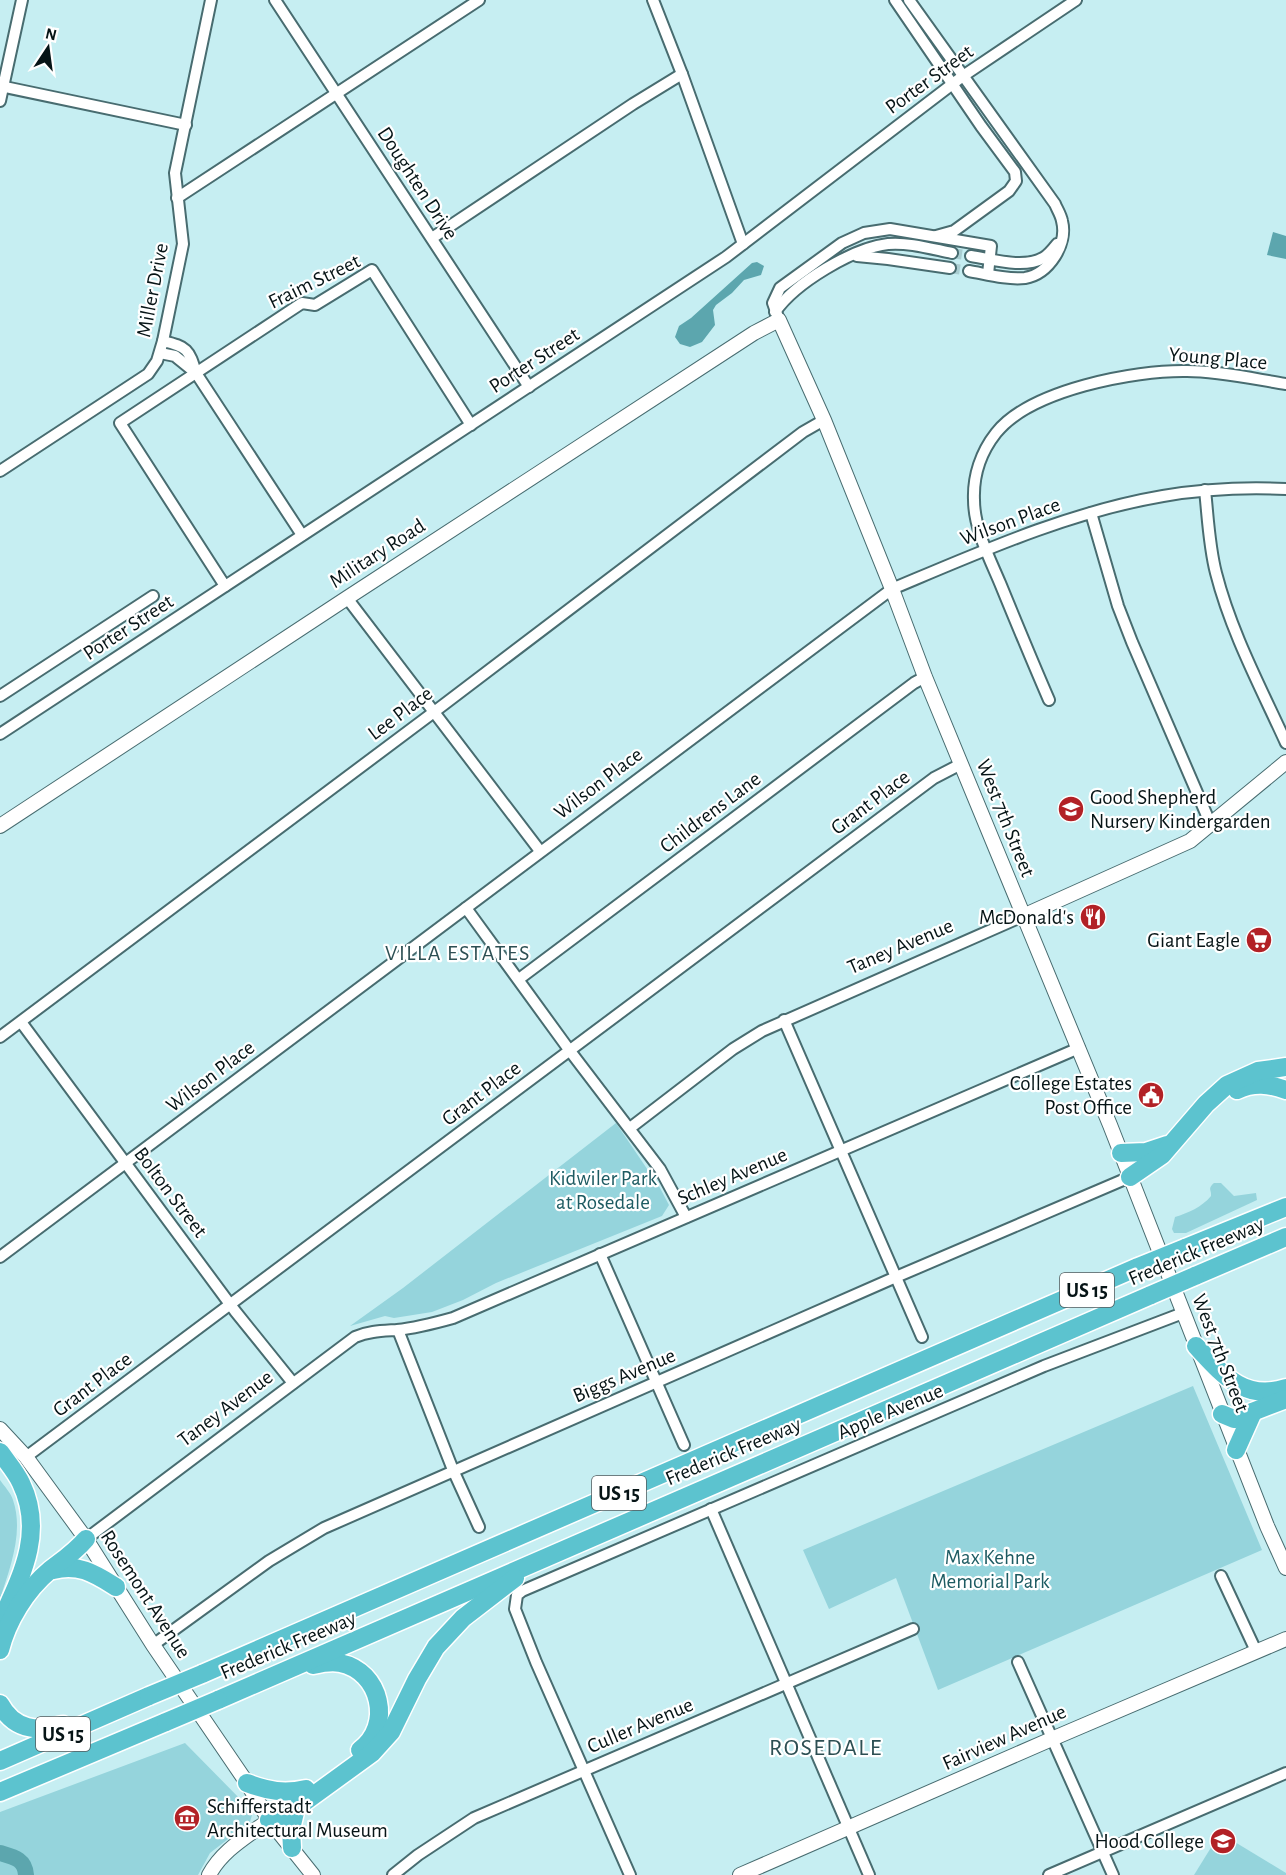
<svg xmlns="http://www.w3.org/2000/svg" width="1286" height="1875" viewBox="0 0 1286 1875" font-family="'Alegreya Sans',sans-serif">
  <rect width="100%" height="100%" fill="#c6eef2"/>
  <g fill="#95d4dc">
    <path d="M616,1123L660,1188L669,1205L662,1216L496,1283L463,1300L432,1312L394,1318L385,1316L350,1326L403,1288Z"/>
    <path d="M1214,1183H1221L1234,1196L1256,1193L1257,1200L1186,1233H1174L1172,1229L1175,1217C1188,1213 1202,1207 1211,1196C1212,1190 1207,1189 1214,1183Z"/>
    <path d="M1193,1386L1262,1550L938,1690L896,1578L829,1609L803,1550Z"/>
    <path d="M0,1480C4,1486 11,1493 13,1500C24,1532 10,1568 0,1599Z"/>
    <path d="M185,1743L245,1804L252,1815L250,1822L210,1853L198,1875H0V1812Z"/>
    <path d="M1220,1833L1286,1873V1875H1194Z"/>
  </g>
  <g fill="#5ca6ae">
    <path d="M1273,232L1286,236V259L1267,255Z"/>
    <path d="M757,262L764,266L761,275L744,280L732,293L716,305L713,310L715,325L702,342L690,347L680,344L675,337L679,326L691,318L752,263Z"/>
  </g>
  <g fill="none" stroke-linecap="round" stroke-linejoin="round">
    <path stroke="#5ca6ae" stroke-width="16" d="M0,1853C14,1857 25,1859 26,1875"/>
    <g stroke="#a9cdd1" stroke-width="10" stroke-dasharray="10 5" stroke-linecap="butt">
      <path d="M952,253L971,256"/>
      <path d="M950,268L969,271"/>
    </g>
    <defs>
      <g id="street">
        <path d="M275,0L529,387"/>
        <path d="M653,0L682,74L743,244"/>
        <path d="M895,0L981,126L1015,172L1016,181L1009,191L954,231L936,236"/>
        <path d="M909,0L1055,204C1057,209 1061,215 1062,221C1068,244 1049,274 1025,278C1007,280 986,274 969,271"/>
        <path d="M0,86L186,125"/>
        <path d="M0,101L22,0"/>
        <path d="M177,198L479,0"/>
        <path d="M432,238L633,104L682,74"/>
        <path d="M857,256L888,259L950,268"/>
        <path d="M971,256C992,259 1023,269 1043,258C1048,255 1053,249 1057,244"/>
        <path d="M775,312C795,283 853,248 888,244C908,242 932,249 952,253"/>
        <path d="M779,320L773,303L780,288L842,243L864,233L890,229L991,246L988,274"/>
        <path d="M163,341C187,347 189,349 196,373L302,535"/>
        <path d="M160,353L175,356L196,373"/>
        <path d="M0,471L148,374L157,361L163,341L183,244L175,173L211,0"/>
        <path d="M1205,490C1208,518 1209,546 1216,573C1231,632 1261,688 1286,743"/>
        <path d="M1091,513L1118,606L1132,642L1211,825"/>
        <path d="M225,586L120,423L302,303L315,305L372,270L471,425"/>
        <path d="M347,598L540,851"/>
        <path d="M0,696L153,596"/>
        <path d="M1049,700C1032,661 1016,622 1000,583C989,557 974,528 974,500C973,476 981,452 996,433C1030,390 1134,370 1187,371C1219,371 1254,379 1286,384"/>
        <path d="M0,734L726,257L963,76L1076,0"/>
        <path d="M466,908L570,1051L660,1169L686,1217"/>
        <path d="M519,979L914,683L925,677"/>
        <path d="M784,1020L922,1337"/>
        <path d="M21,1022L235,1311L293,1383"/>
        <path d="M0,1037L434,712L803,432L824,420"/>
        <path d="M630,1128L733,1049L762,1031L1023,916"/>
        <path d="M600,1254L684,1445"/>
        <path d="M0,1257L892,589C980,552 1069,512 1163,496C1204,489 1245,487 1286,489"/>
        <path d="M398,1330L453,1470L479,1527"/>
        <path d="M26,1457L934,778L961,764"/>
        <path d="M711,1509L869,1875"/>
        <path d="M86,1539L355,1337C369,1331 382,1331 397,1330C416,1328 435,1323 453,1318L1079,1048"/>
        <path d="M1221,1576L1256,1651"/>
        <path d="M153,1645L269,1561L324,1528L896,1277L1130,1177"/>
        <path d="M1018,1662L1113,1875"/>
        <path d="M393,1875L418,1855L474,1818L913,1629"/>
        <path d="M630,1875L536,1662L515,1609L517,1595L522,1591L1044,1366L1183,1313"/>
        <path d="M1049,1875L1286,1773"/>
      </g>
      <g id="secondary">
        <path d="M0,826L347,598L754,333L779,320L824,420L892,589L925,677L1110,1125L1267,1526L1286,1568"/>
        <path d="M1023,916L1190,841L1286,762"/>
        <path d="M0,1429L26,1457L86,1539L153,1645L247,1783L269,1820L313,1875"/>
        <path d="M209,1875C222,1850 248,1836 269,1820"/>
        <path d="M740,1875L1054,1738L1286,1639"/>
      </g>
      <g id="highway">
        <path d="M1237,1090C1254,1082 1269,1084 1286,1090"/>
        <path d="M1121,1153L1146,1152L1167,1145"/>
        <path d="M1130,1177L1162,1155L1206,1104L1227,1085L1258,1071L1286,1067"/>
        <path d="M1185,1248L1286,1207"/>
        <path d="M1195,1276L1286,1237"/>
        <path d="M1196,1346C1222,1374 1244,1402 1286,1388"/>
        <path d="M1222,1414L1234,1419L1286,1399"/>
        <path d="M1236,1450L1253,1412"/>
        <path d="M0,1452C7,1462 16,1472 21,1483C45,1533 21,1577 0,1623"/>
        <path d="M53,1570C79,1563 95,1574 116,1587"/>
        <path d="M0,1650C7,1621 26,1590 50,1570C63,1560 75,1552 86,1539"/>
        <path d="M313,1665C322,1663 331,1661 340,1663C381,1671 393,1726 360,1750"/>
        <path d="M202,1674L1138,1267"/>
        <path d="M218,1700L1151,1295"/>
        <path d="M0,1704C14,1730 37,1732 63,1725"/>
        <path d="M0,1761L149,1696"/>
        <path d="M247,1783C268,1791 284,1794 306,1789"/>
        <path d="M0,1792L166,1722"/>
        <path d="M269,1820L288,1814L372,1753L391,1732L417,1679L436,1647L463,1618L515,1578"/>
        <path d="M292,1848L291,1829L296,1808"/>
      </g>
    </defs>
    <use href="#street" stroke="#486c70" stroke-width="14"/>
    <use href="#secondary" stroke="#486c70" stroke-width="16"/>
    <use href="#highway" stroke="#fff" stroke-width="21"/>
    <use href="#street" stroke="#fff" stroke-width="10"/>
    <use href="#secondary" stroke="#fff" stroke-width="14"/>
    <use href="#highway" stroke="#5cc3cf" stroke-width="18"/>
    <defs>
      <g id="highway-bridge">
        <path d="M1138,1267L1185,1248"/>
        <path d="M1151,1295L1195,1276"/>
        <path d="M149,1696L202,1674"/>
        <path d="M166,1722L218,1700"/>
      </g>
    </defs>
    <use href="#highway-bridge" stroke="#fff" stroke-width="21" stroke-linecap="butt"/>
    <use href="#highway-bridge" stroke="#5cc3cf" stroke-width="18"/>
  </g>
  <defs>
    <symbol id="school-disc" viewBox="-11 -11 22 22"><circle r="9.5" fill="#b22126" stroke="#fff"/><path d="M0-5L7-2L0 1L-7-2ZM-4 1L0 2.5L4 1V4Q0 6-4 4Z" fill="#fff"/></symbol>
    <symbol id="restaurant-disc" viewBox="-11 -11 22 22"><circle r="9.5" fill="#b22126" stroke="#fff"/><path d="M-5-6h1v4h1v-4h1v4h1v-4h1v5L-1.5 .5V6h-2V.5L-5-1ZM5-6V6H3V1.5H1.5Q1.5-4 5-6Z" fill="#fff"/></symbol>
    <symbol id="supermarket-disc" viewBox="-11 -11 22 22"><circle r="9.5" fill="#b22126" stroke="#fff"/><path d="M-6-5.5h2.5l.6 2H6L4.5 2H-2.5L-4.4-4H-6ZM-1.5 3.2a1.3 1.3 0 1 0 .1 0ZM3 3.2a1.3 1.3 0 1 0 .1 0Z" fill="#fff"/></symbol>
    <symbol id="civic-disc" viewBox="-11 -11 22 22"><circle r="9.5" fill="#b22126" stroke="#fff"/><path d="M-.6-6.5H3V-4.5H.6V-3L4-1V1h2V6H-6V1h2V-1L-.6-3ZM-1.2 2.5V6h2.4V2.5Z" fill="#fff"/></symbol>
    <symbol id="museum-disc" viewBox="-11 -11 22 22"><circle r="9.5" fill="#b22126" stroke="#fff"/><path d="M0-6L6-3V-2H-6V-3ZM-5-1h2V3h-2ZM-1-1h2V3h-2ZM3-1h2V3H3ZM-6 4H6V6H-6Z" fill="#fff"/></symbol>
    <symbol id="university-disc" viewBox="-11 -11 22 22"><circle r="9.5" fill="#b22126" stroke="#fff"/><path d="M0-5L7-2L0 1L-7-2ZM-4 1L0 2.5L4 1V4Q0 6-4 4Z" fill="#fff"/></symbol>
  </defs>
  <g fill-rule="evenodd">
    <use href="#school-disc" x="1056" y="794" width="30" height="30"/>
    <use href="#restaurant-disc" x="1078" y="902" width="30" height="30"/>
    <use href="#supermarket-disc" x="1244" y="925" width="30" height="30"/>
    <use href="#civic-disc" x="1136" y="1080" width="30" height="30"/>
    <use href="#museum-disc" x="172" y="1803" width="30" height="30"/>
    <use href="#university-disc" x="1208" y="1826" width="30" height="30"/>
  </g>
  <g text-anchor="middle" stroke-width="4.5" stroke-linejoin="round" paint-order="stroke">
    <g fill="#fff" stroke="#515a5c" stroke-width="1.5">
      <rect x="1060" y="1273" width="54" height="34" rx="4.5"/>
      <rect x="592" y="1476" width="54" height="34" rx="4.5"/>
      <rect x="36" y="1717" width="54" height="34" rx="4.5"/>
    </g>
    <g font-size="20" font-weight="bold" fill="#061416">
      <text x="1087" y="1297">US 15</text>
      <text x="619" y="1500">US 15</text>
      <text x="63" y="1741">US 15</text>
    </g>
    <g font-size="21" fill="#061416" stroke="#fff">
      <text transform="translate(929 79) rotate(-36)" y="7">Porter Street</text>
      <text transform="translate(418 183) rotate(57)" y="7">Doughten Drive</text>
      <text transform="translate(314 281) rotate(-26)" y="7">Fraim Street</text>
      <text transform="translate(152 290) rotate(-79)" y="7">Miller Drive</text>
      <text transform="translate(1218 358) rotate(5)" y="7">Young Place</text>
      <text transform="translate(534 360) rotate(-33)" y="7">Porter Street</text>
      <text transform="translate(1010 521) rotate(-20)" y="7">Wilson Place</text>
      <text transform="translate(377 553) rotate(-33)" y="7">Military Road</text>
      <text transform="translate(128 627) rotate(-33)" y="7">Porter Street</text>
      <text transform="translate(400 713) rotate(-37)" y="7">Lee Place</text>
      <text transform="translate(598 783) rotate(-37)" y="7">Wilson Place</text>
      <text transform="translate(870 802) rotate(-37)" y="7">Grant Place</text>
      <text transform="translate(710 812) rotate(-37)" y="7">Childrens Lane</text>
      <text transform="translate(1006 818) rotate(68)" y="7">West 7th Street</text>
      <text transform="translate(900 946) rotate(-23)" y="7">Taney Avenue</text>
      <text transform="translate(210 1076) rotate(-37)" y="7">Wilson Place</text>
      <text transform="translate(481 1093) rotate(-37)" y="7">Grant Place</text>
      <text transform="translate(732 1176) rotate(-23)" y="7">Schley Avenue</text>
      <text transform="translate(171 1192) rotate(53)" y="7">Bolton Street</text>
      <text transform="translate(1196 1251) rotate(-23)" y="7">Frederick Freeway</text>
      <text transform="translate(1221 1353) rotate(69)" y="7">West 7th Street</text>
      <text transform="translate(624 1375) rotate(-23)" y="7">Biggs Avenue</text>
      <text transform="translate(92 1384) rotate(-37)" y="7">Grant Place</text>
      <text transform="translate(225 1408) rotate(-37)" y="7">Taney Avenue</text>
      <text transform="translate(890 1411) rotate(-23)" y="7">Apple Avenue</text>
      <text transform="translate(733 1451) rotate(-23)" y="7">Frederick Freeway</text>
      <text transform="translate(146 1594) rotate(57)" y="7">Rosemont Avenue</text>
      <text transform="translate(288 1645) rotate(-23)" y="7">Frederick Freeway</text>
      <text transform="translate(640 1725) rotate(-23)" y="7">Culler Avenue</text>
      <text transform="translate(1004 1737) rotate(-24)" y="7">Fairview Avenue</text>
    </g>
    <g font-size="21" fill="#061416" stroke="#fff" text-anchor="end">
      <text x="1090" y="804" text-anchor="start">Good Shepherd<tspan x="1090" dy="24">Nursery Kindergarden</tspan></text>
      <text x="1074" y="924">McDonald's</text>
      <text x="1240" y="947">Giant Eagle</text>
      <text x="1132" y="1090">College Estates<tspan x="1132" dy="24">Post Office</tspan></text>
      <text x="207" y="1813" text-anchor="start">Schifferstadt<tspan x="207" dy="24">Architectural Museum</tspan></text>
      <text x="1204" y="1848">Hood College</text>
    </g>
    <g font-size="21" fill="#1d5b62" stroke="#fff">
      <text x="603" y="1185">Kidwiler Park<tspan x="603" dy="24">at Rosedale</tspan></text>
      <text x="990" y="1564">Max Kehne<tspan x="990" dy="24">Memorial Park</tspan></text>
    </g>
    <g font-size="22" letter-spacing="1.5" fill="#2c4f53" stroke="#fff">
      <text x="458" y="960">VILLA ESTATES</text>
    </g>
    <g font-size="24" letter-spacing="1.5" fill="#2c4f53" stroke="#fff">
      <text x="826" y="1755">ROSEDALE</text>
    </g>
  </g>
  <g transform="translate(48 48) rotate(13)" stroke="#ffffff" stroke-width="4.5" paint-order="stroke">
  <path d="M0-4.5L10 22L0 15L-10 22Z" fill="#061416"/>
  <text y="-9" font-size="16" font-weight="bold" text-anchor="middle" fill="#061416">N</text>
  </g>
</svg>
